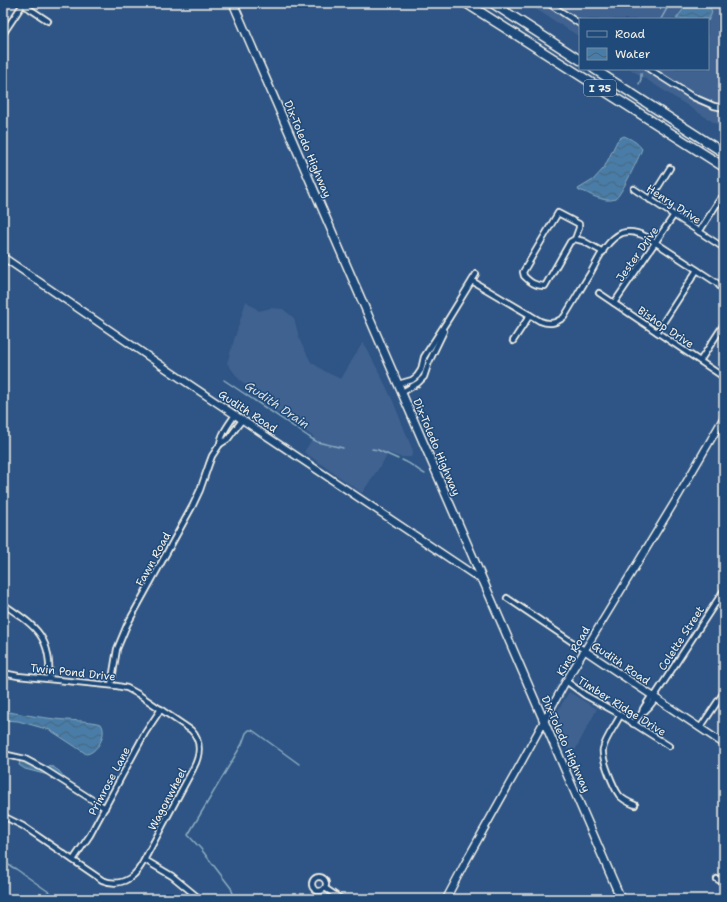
<svg xmlns="http://www.w3.org/2000/svg" width="727" height="902" viewBox="0 0 727 902" font-family="'Shantell Sans',sans-serif">
  <defs>
    <pattern id="water-waves" width="16" height="10" patternUnits="userSpaceOnUse"><rect width="16" height="10" fill="#497ca6"/><path d="M0 5q4-4 8 0t8 0" fill="none" stroke="#49657b"/></pattern>
  </defs>
  <rect width="100%" height="100%" fill="#2e5585"/>
  <filter id="ink" filterUnits="userSpaceOnUse"><feTurbulence type="fractalNoise" baseFrequency=".025" numOctaves="2"/><feDisplacementMap in="SourceGraphic" scale="8" xChannelSelector="R" yChannelSelector="G"/><feConvolveMatrix kernelMatrix="1 2 1 2 8 2 1 2 1" color-interpolation-filters="sRGB"/></filter>
  <g filter="url(#ink)">
    <g fill="#406290">
      <path d="M526,3H724V129L630,69H708V19H580V37Z"/>
      <path d="M246,301L259,311L271,308L283,309L294,318L300,341L311,362L326,372L341,379L363,342L380,374L393,401L413,451L411,457H400L389,453L362,493L304,452L314,437L285,418L257,396L238,378L227,363Z"/>
      <path d="M569,692L597,709L571,758L554,717Z"/>
    </g>
    <g fill="url(#water-waves)" stroke="#8dabc0">
      <path d="M688,3C699,3 705,0 712,11L711,15L708,21V19H676Z"/>
      <path d="M624,136C631,139 637,142 642,149C639,157 621,196 615,199C610,201 604,200 599,198C592,197 585,190 579,191L578,189L593,180L604,168L617,141L620,138Z"/>
      <path d="M3,711C20,714 38,717 55,719C71,721 86,720 101,724C108,734 97,753 86,754L82,751L50,730L18,721L3,720Z"/>
      <path d="M23,757H28L44,766L53,767L59,771L64,777L61,782H58L55,778L48,775L25,769L19,765L20,760Z"/>
    </g>
    <g fill="none" stroke-linecap="round" stroke-linejoin="round">
      <g stroke="#8dabc0" stroke-width="1.5">
        <path d="M661,19L670,3"/>
        <path d="M639,84L641,79V73"/>
        <path d="M224,380L309,437L317,442L343,448"/>
        <path d="M372,449L378,450L398,459"/>
        <path d="M402,460C411,463 417,470 425,474"/>
        <path d="M3,862L16,869L59,899"/>
        <path d="M235,899L231,888L201,849L188,835L242,744L246,733L249,730H252L255,732L299,764"/>
      </g>
      <defs>
        <g id="street">
          <path d="M21,3L48,21"/>
          <path d="M548,3L580,24"/>
          <path d="M3,34L23,4"/>
          <path d="M649,69L693,97L714,106L724,108"/>
          <path d="M634,189L724,248"/>
          <path d="M650,200L670,168"/>
          <path d="M699,232L720,199"/>
          <path d="M575,239L579,228V224L558,213L523,272L524,276C530,282 535,286 545,286L570,242L575,239L583,241L603,252"/>
          <path d="M472,281L540,321C550,325 556,323 564,317C573,303 581,288 590,274C598,260 606,240 622,233C631,230 639,233 647,237L717,283L724,291"/>
          <path d="M599,293L722,376"/>
          <path d="M614,303L674,215"/>
          <path d="M657,332L697,270"/>
          <path d="M513,341L530,315"/>
          <path d="M700,361L724,324"/>
          <path d="M398,384L412,380L417,376L421,370L424,357L449,318L476,274"/>
          <path d="M401,393L418,383L424,377L429,362L444,331"/>
          <path d="M220,444C221,434 229,424 235,415"/>
          <path d="M507,598L584,650"/>
          <path d="M3,604C35,626 52,636 49,679"/>
          <path d="M3,673L18,676L117,686L127,688L138,694L191,730C202,741 200,756 193,769L142,864C133,880 119,887 102,880L23,826L3,816"/>
          <path d="M566,681L585,695L614,711L669,746"/>
          <path d="M111,685L117,649L127,625L193,505L200,490L209,464L212,456L220,444L228,439L242,420"/>
          <path d="M654,697L724,590"/>
          <path d="M642,713L643,709L652,695"/>
          <path d="M620,716C615,726 605,739 603,749C601,758 614,788 619,795C623,800 630,803 635,805"/>
          <path d="M633,724L642,713L645,711L649,707L656,698"/>
          <path d="M700,728L724,692"/>
          <path d="M3,754L25,759L44,769L105,808"/>
          <path d="M73,860L90,835L145,733L161,709"/>
          <path d="M145,860L172,876L200,899"/>
          <circle cx="319" cy="884" r="7"/>
          <path d="M717,879L724,883"/>
          <path d="M325,888L341,899"/>
          <path d="M27,899L30,897L34,899"/>
        </g>
        <g id="secondary">
          <path d="M3,257L171,372L483,581"/>
          <path d="M584,650L724,744"/>
          <path d="M446,899L465,863L521,763L566,681L677,498L724,417"/>
        </g>
        <path id="primary" d="M233,3L621,899"/>
        <g id="highway">
          <path d="M466,3L724,167"/>
          <path d="M492,3L580,60"/>
          <path d="M594,69L724,153"/>
        </g>
      </defs>
      <use href="#street" stroke="#f4f1e8" stroke-width="8"/>
      <use href="#secondary" stroke="#f4f1e8" stroke-width="9"/>
      <use href="#primary" stroke="#f4f1e8" stroke-width="10"/>
      <use href="#highway" stroke="#f4f1e8" stroke-width="11"/>
      <use href="#street" stroke="#1f4a7a" stroke-width="4.5"/>
      <use href="#secondary" stroke="#1f4a7a" stroke-width="6"/>
      <use href="#primary" stroke="#1f4a7a" stroke-width="7"/>
      <use href="#highway" stroke="#1f4a7a" stroke-width="8"/>
    </g>
  </g>
  <g text-anchor="middle" stroke-width="3" stroke-linejoin="round" paint-order="stroke">
    <rect fill="#1f4a7a" stroke="#b4bfc7" stroke-width="1" x="584" y="80" width="32" height="16" rx="3"/>
    <g font-size="10" font-weight="bold" fill="#f4f1e8">
      <text x="600" y="92">I 75</text>
    </g>
    <g font-size="11" fill="#f4f1e8" stroke="#1f4a7a">
      <text transform="translate(308 149) rotate(67)" y="4">Dix-Toledo Highway</text>
      <text transform="translate(674 204) rotate(33)" y="4">Henry Drive</text>
      <text transform="translate(637 254) rotate(-55)" y="4">Jester Drive</text>
      <text transform="translate(666 327) rotate(34)" y="4">Bishop Drive</text>
      <text transform="translate(248 411) rotate(33)" y="4">Gudith Road</text>
      <text transform="translate(437 447) rotate(67)" y="4">Dix-Toledo Highway</text>
      <text transform="translate(153 559) rotate(-61)" y="4">Fawn Road</text>
      <text transform="translate(681 638) rotate(-57)" y="4">Colette Street</text>
      <text transform="translate(573 651) rotate(-60)" y="4">King Road</text>
      <text transform="translate(621 663) rotate(34)" y="4">Gudith Road</text>
      <text transform="translate(73 672) rotate(6)" y="4">Twin Pond Drive</text>
      <text transform="translate(622 706) rotate(32)" y="4">Timber Ridge Drive</text>
      <text transform="translate(566 744) rotate(66)" y="4">Dix-Toledo Highway</text>
      <text transform="translate(109 781) rotate(-62)" y="4">Primrose Lane</text>
      <text transform="translate(167 799) rotate(-62)" y="4">Wagonwheel</text>
    </g>
    <g font-size="12" font-style="italic" fill="#dadfde" stroke="#1f4a7a">
      <text transform="translate(277 405) rotate(34)" y="4">Gudith Drain</text>
    </g>
  </g>
  <rect width="727" height="902" fill="none" stroke="#1f4a7a" stroke-width="16"/>
  <rect x="8" y="8" width="711" height="886" fill="none" stroke="#f4f1e8" stroke-width="1.5" filter="url(#ink)"/>
  <rect x="579" y="18" width="130" height="52" fill="#1f4a7a" stroke="#748da6"/>
  <rect x="587" y="31" width="20" height="6" fill="#1f4a7a" stroke="#748da6"/>
  <text x="615" y="38" font-size="12" fill="#f4f1e8">Road</text>
  <rect x="587" y="48" width="20" height="12" fill="url(#water-waves)" stroke="#748da6"/>
  <text x="615" y="58" font-size="12" fill="#f4f1e8">Water</text>
</svg>
